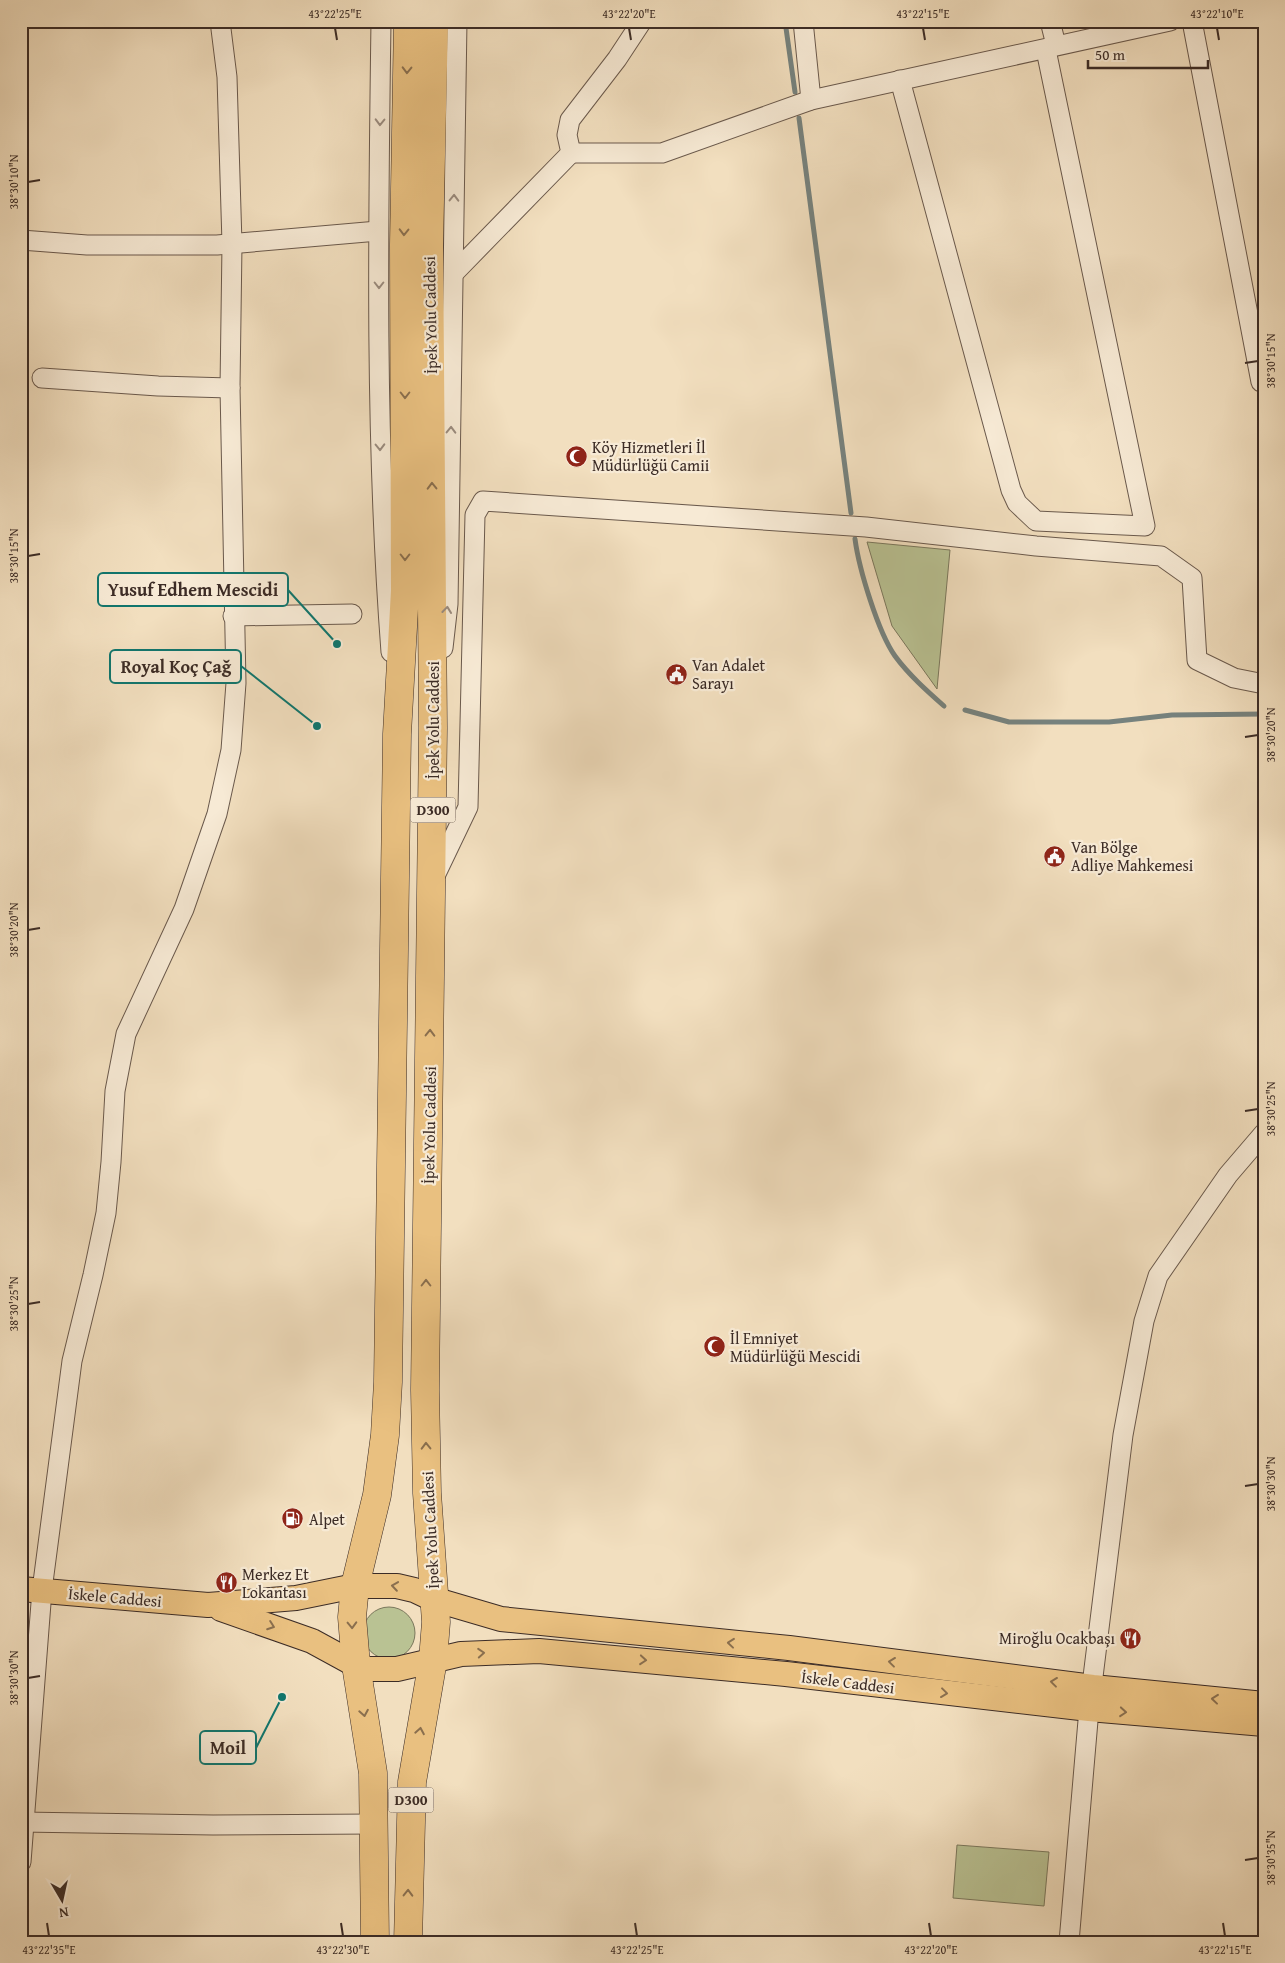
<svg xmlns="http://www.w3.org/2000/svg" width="1285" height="1963" viewBox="0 0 1285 1963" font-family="'Gentium Book Plus',serif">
  <rect width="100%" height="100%" fill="#f2dfbf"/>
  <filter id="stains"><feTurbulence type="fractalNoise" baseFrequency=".004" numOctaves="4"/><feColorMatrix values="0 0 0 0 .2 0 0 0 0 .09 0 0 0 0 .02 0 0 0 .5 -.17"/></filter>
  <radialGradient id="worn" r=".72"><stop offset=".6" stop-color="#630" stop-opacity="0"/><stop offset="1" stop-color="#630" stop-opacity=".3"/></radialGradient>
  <g fill="#b9c293" stroke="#7a775c">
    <path d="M867,542L950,550L937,689L892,626Z"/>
    <circle cx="389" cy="1633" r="26"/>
    <path d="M957,1845L1049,1852L1044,1906L953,1898Z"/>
  </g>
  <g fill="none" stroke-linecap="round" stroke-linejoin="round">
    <g stroke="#76827e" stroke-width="5">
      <path d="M785,21L795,92"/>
      <path d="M799,118L851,513"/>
      <path d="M855,539C859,569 878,632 895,656C909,675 927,691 944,706"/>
      <path d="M965,710L1009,722H1109L1172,715L1264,714"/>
    </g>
    <defs>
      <g id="minor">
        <path d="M381,21C378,232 375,442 391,652"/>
        <path d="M803,21L811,100"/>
        <path d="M1050,21L1056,45"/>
        <path d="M1192,21L1261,382"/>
        <path d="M900,80L1011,490L1017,503L1036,521L1145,526L1046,50"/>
        <path d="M571,153H662L811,100L1170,21"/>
        <path d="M21,240L87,245H217L378,231"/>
        <path d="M454,273L571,153L567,135L570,120L617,59L642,21"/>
        <path d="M42,378L158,386L230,388"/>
        <path d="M233,616L352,614"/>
        <path d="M443,648L448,604L457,21"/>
        <path d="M434,878L468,807L475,515L483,501L866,527L1036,546L1161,556L1192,578L1197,660L1234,678L1264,684"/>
        <path d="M21,1822L213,1825L375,1824"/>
        <path d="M21,1862L42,1590L72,1361L93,1275L106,1213L111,1162L115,1091L126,1034L184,909L217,814L231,750L236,683L230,388L232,244L227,77L220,21"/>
        <path d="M1069,1942L1089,1709L1123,1435L1144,1321L1158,1276L1228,1175L1264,1133"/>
      </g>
      <g id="major">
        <path d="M21,1589L208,1605L296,1598L355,1586H397L414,1590L433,1599L501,1619L789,1648L1093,1687L1264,1704"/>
        <path d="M221,1609L312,1641L356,1665L368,1669H397L461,1654L539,1651L786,1674L1089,1709L1264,1724"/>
      </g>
      <g id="highway">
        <path d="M375,1942L373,1773L356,1665L352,1617L355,1586L377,1495L385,1435L388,1382L397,734L405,591L404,244L408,21"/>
        <path d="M408,1942L412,1782L433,1660L436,1622L427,1493L425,1390L433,728L429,244L434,21"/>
      </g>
    </defs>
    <use href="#minor" stroke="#6a594c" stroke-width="21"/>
    <use href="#major" stroke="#3c2c26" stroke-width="26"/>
    <use href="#highway" stroke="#3c2c26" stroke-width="29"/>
    <use href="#minor" stroke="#f7ead5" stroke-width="19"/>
    <use href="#major" stroke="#e9c080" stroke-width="24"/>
    <use href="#highway" stroke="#e9c080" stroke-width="28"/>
  </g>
  <defs><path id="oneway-chevron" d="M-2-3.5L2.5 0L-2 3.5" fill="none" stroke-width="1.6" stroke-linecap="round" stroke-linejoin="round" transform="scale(1.25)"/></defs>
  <g stroke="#8a6f4e">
    <use href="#oneway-chevron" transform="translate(407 70) rotate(91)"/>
    <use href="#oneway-chevron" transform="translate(404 232) rotate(91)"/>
    <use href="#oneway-chevron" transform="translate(405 395) rotate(90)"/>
    <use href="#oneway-chevron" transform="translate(432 486) rotate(-91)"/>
    <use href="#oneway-chevron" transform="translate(405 557) rotate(90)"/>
    <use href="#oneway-chevron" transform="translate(430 1033) rotate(-89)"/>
    <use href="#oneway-chevron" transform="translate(426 1283) rotate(-90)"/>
    <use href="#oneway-chevron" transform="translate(426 1446) rotate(-91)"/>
    <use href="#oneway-chevron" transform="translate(395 1586) rotate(-172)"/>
    <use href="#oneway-chevron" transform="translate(352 1625) rotate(88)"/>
    <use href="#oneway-chevron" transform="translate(271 1626) rotate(20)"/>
    <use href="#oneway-chevron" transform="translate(731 1643) rotate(-174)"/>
    <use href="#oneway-chevron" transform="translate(481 1653) rotate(-4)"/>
    <use href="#oneway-chevron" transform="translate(643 1660) rotate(5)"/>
    <use href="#oneway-chevron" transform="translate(892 1662) rotate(-173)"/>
    <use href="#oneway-chevron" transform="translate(1054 1682) rotate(-173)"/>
    <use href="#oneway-chevron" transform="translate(944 1693) rotate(7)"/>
    <use href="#oneway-chevron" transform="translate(1215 1699) rotate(-174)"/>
    <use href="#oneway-chevron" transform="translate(1123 1712) rotate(5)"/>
    <use href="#oneway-chevron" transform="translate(364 1713) rotate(80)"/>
    <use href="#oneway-chevron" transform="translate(420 1731) rotate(-80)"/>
    <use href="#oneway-chevron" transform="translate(408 1893) rotate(-89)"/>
  </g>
  <g stroke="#9a8b7e">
    <use href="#oneway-chevron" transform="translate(380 122) rotate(91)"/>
    <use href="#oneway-chevron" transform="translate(454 198) rotate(-89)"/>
    <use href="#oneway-chevron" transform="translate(379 285) rotate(90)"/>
    <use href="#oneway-chevron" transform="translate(451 430) rotate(-89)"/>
    <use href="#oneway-chevron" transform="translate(380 447) rotate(89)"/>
    <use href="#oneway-chevron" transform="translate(447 610) rotate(-84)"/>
  </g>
  <path fill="none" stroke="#3c2c26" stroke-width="2" d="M335,28L337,40M629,28L631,40M923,28L925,40M1217,28L1219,40M28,182L40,180M1245,363L1258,361M28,556L40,554M1245,737L1258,735M28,930L40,928M1245,1111L1258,1109M28,1304L40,1302M1245,1486L1258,1484M28,1678L40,1676M1245,1860L1258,1858M47,1923L49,1936M341,1923L343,1936M635,1923L637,1936M929,1923L931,1936M1223,1923L1225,1936"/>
  <defs>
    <symbol id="mosque-disc" viewBox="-11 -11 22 22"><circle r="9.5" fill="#8f2418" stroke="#f7ead5"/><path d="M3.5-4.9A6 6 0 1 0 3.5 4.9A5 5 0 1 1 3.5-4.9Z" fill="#fff"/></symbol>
    <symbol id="civic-disc" viewBox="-11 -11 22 22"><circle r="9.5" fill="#8f2418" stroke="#f7ead5"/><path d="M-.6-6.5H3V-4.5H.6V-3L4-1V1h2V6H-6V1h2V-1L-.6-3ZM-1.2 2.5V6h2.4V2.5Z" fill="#fff"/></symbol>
    <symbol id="fuel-disc" viewBox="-11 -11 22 22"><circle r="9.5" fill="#8f2418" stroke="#f7ead5"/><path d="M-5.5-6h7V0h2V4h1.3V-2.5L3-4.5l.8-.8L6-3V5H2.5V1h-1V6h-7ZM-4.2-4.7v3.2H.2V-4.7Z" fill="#fff"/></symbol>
    <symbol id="restaurant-disc" viewBox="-11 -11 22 22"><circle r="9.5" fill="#8f2418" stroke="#f7ead5"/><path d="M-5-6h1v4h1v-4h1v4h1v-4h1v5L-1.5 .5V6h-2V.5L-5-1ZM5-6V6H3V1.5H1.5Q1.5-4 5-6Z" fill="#fff"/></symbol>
  </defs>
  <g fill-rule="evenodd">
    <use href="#mosque-disc" x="564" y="444" width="25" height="25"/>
    <use href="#civic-disc" x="664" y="662" width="25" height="25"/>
    <use href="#civic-disc" x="1042" y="844" width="25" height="25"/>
    <use href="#mosque-disc" x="702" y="1334" width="25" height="25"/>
    <use href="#fuel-disc" x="280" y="1506" width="25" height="25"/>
    <use href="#restaurant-disc" x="214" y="1570" width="25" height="25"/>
    <use href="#restaurant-disc" x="1118" y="1626" width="25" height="25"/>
  </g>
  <g text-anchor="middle" stroke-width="4.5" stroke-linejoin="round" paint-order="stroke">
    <g fill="#f7ead5" stroke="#74655a" stroke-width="1">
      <rect x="410.5" y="797.5" width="45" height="25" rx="4"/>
      <rect x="388.5" y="1787.5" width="45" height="25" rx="4"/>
    </g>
    <g font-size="15" font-weight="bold" fill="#3c2c26">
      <text x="433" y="815">D300</text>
      <text x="411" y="1805">D300</text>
    </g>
    <g font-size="16" fill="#3c2c26" stroke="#f7ead5">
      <text transform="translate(430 315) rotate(-91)" y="6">İpek Yolu Caddesi</text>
      <text transform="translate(433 720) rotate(-90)" y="6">İpek Yolu Caddesi</text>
      <text transform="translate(429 1125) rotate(-89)" y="6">İpek Yolu Caddesi</text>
      <text transform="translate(430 1530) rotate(-93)" y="6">İpek Yolu Caddesi</text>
      <text transform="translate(115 1597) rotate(5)" y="6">İskele Caddesi</text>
      <text transform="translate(848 1682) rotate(7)" y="6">İskele Caddesi</text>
    </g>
    <g font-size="16" fill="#3c2c26" stroke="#f7ead5" text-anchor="start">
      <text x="592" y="453">Köy Hizmetleri İl<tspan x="592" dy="18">Müdürlüğü Camii</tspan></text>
      <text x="692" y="671">Van Adalet<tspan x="692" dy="18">Sarayı</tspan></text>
      <text x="1071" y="853">Van Bölge<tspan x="1071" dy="18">Adliye Mahkemesi</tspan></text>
      <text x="730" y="1344">İl Emniyet<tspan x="730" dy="18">Müdürlüğü Mescidi</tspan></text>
      <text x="309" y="1525">Alpet</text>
      <text x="242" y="1580">Merkez Et<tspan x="242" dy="18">Lokantası</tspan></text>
      <text x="1115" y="1644" text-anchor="end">Miroğlu Ocakbaşı</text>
    </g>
  </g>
  <path fill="none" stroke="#0f766e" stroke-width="2" d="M337 644L288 590M317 726L241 666M282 1697L256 1748"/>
  <g fill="#0f766e" stroke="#f7ead5" stroke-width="2">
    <circle cx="337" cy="644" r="5"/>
    <circle cx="317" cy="726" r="5"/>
    <circle cx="282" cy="1697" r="5"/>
  </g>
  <g fill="#f7ead5" stroke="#0f766e" stroke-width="2">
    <rect x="98" y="573" width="190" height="33" rx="5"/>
    <rect x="110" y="650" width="131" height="33" rx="5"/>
    <rect x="200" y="1731" width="56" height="33" rx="5"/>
  </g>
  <g font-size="18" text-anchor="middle" font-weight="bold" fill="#3c2c26">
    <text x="193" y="596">Yusuf Edhem Mescidi</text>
    <text x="176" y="673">Royal Koç Çağ</text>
    <text x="228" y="1754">Moil</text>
  </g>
  <rect width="1285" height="1963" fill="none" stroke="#f2dfbf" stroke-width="55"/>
  <g transform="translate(62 1900) rotate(171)" stroke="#f7ead5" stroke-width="4" paint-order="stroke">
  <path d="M0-4L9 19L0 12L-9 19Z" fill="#3c2c26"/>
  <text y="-8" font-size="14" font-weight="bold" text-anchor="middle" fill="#3c2c26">N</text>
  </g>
  <path d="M1088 60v8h120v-8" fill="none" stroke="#3c2c26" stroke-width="2.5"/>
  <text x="1095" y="60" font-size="15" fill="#3c2c26" stroke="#f7ead5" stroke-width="4" paint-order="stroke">50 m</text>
  <rect x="28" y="28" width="1230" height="1908" fill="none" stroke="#3c2c26" stroke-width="2"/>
  <g font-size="12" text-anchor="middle" fill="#3c2c26">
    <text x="335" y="18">43°22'25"E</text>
    <text x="629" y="18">43°22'20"E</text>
    <text x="923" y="18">43°22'15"E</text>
    <text x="1217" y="18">43°22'10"E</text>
    <text transform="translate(14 182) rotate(-90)" y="4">38°30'10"N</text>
    <text transform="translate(1271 361) rotate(-90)" y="4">38°30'15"N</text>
    <text transform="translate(14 556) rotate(-90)" y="4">38°30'15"N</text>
    <text transform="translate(1271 735) rotate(-90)" y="4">38°30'20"N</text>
    <text transform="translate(14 930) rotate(-90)" y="4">38°30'20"N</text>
    <text transform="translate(1271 1109) rotate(-90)" y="4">38°30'25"N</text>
    <text transform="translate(14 1304) rotate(-90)" y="4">38°30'25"N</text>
    <text transform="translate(1271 1484) rotate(-90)" y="4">38°30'30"N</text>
    <text transform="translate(14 1678) rotate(-90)" y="4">38°30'30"N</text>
    <text transform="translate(1271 1858) rotate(-90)" y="4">38°30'35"N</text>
    <text x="49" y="1954">43°22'35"E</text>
    <text x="343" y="1954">43°22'30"E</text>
    <text x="637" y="1954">43°22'25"E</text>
    <text x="931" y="1954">43°22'20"E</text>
    <text x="1225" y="1954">43°22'15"E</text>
  </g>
  <rect width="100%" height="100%" filter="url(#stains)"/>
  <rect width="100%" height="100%" fill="url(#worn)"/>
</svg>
